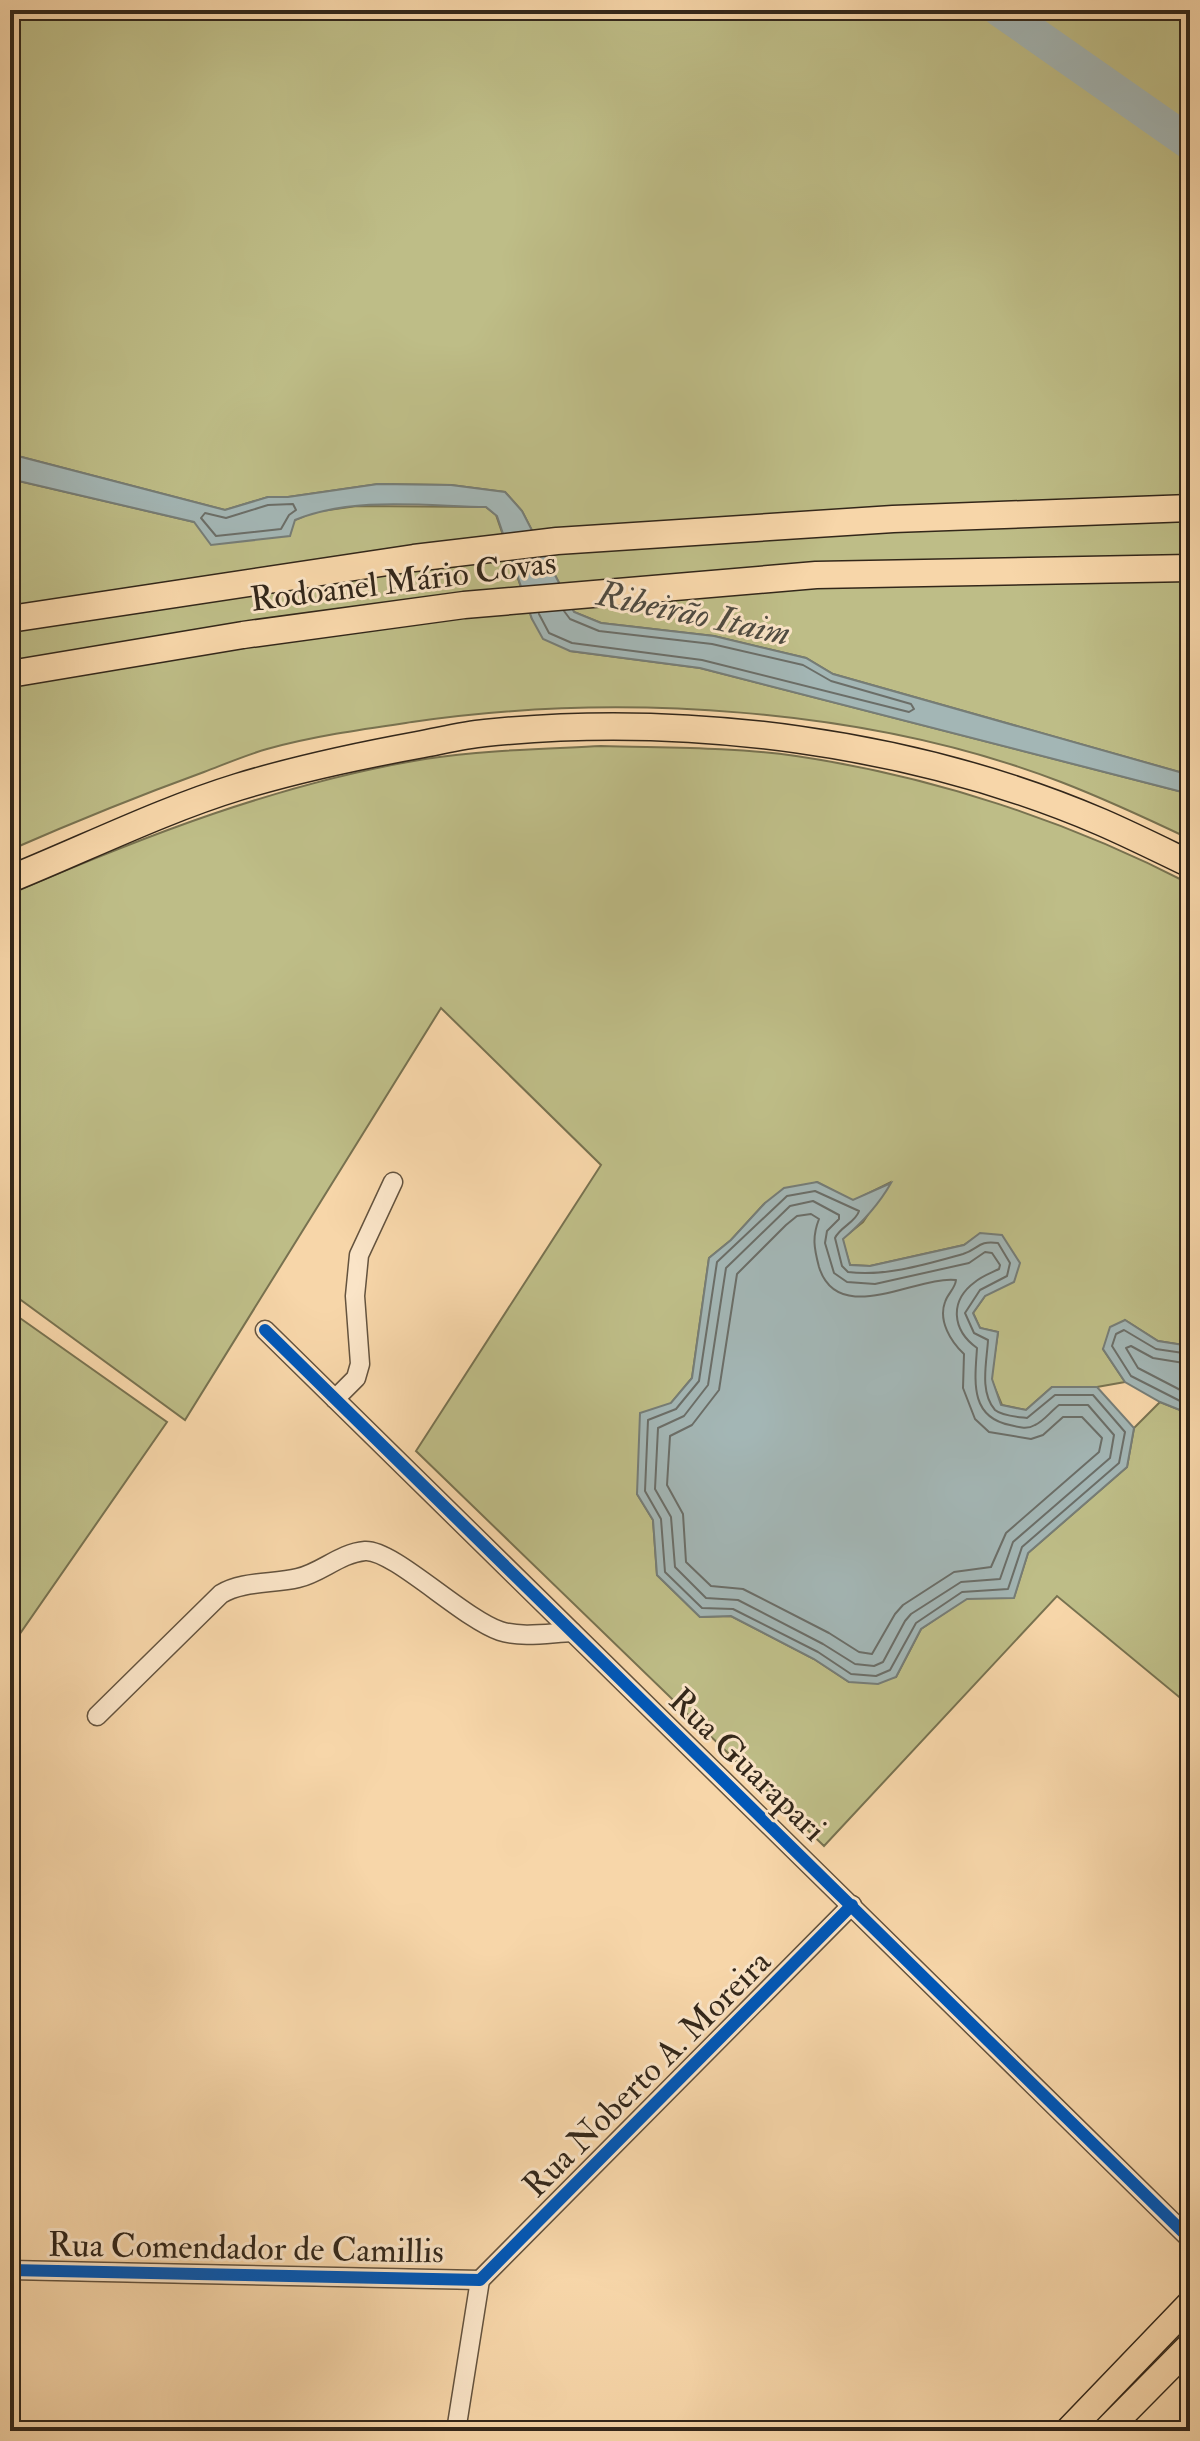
<svg xmlns="http://www.w3.org/2000/svg" width="1200" height="2441" viewBox="0 0 1200 2441" font-family="'IM FELL Double Pica',serif">
  <rect width="100%" height="100%" fill="#f7d6a9"/>
  <filter id="stains"><feTurbulence type="fractalNoise" baseFrequency=".0025" numOctaves="4"/><feColorMatrix values="0 0 0 0 .2 0 0 0 0 .09 0 0 0 0 .02 0 0 0 .5 -.17"/></filter>
  <radialGradient id="worn" r=".72"><stop offset=".6" stop-color="#630" stop-opacity="0"/><stop offset="1" stop-color="#630" stop-opacity=".3"/></radialGradient>
  <g fill="#bebd87" stroke="#787250" stroke-width="2">
    <path d="M10,10H1190V775L833,674L806,658L714,636L601,623L574,612L522,511L505,492L451,485L378,484L288,497H268L225,510L10,454Z"/>
    <path d="M10,479L194,522L295,520L314,512L357,506L486,507L496,515L532,619L570,651L700,668L1190,794V839C1148,819 1105,799 1061,782C866,707 618,692 412,722C364,729 314,736 267,749C246,755 225,764 204,772C138,796 74,822 10,850Z"/>
    <path d="M601,746C666,748 732,747 796,756C932,776 1068,821 1190,884V1346L1158,1341L1125,1320L1103,1349L1125,1382L1097,1387H1052L1026,1410L1002,1405L991,1379L998,1332L980,1328L973,1313L985,1296L980,1234L964,1245L870,1266L850,1265L842,1239L863,1222L889,1183L853,1201L817,1182L765,1203L731,1240L709,1258L692,1378L671,1403L637,1494L653,1520L657,1575L700,1617L731,1616L814,1659L849,1682L896,1677L921,1629L967,1598L1014,1597L1028,1553L1127,1467L1134,1428L1160,1402L1190,1414V1706L1057,1596L824,1846L416,1451L601,1165L441,1008L185,1420L10,1292V894C144,836 280,783 425,759C483,750 542,749 601,746Z"/>
    <path d="M10,1311L167,1422L10,1648Z"/>
  </g>
  <g fill="#a3b6b5" stroke="#767d77" stroke-width="2">
    <path d="M10,454L225,510L268,497H288L378,484L451,485L505,492L522,511L574,612L601,623L714,636L806,658L833,674L1190,775V794L700,668L570,651L543,639L532,619L497,516L486,507C425,506 353,496 295,520L290,536L211,545L194,522L10,479Z"/>
    <path d="M817,1182L853,1200L891,1183C878,1206 863,1222 843,1239L850,1265L870,1266L964,1245L980,1233L1002,1235L1020,1263L1014,1282L985,1296L973,1313L980,1328L998,1332L992,1379L1001,1405L1026,1410L1052,1387H1097L1134,1428L1127,1467L1028,1553L1014,1598L967,1599L921,1629L896,1677L878,1684L849,1682L814,1659L731,1616L700,1617L657,1575L653,1520L637,1494L640,1413L671,1403L692,1378L709,1258L731,1240L765,1203L784,1188Z"/>
    <path d="M1125,1320L1158,1341L1190,1346V1414L1160,1402L1125,1382L1103,1349L1110,1327Z"/>
  </g>
  <g fill="none" stroke-linecap="round" stroke-linejoin="round">
    <g stroke="#6b6e68" stroke-width="2">
      <path d="M293,504L296,510L289,515L281,529L216,536L201,518L205,513L226,518L268,505Z"/>
      <path d="M539,614L549,633L572,643L702,660L909,712L914,709L911,704L831,681L803,665L712,644L599,631L570,619L564,611"/>
      <path d="M815,1191L859,1211C856,1222 840,1227 835,1238L842,1266L848,1272C885,1277 927,1264 963,1254C979,1249 978,1240 998,1243L1010,1263L1007,1276L980,1290L965,1313L974,1333L988,1340C987,1361 979,1392 995,1410C1002,1416 1019,1417 1027,1418L1055,1395H1093L1125,1432L1119,1463L1022,1547L1008,1589L962,1592L916,1623L890,1670L876,1676L851,1674L818,1652L733,1609L702,1608L665,1572L661,1519L645,1491L648,1420L676,1409L699,1381L717,1262L787,1196Z"/>
      <path d="M813,1201L839,1215V1219L827,1231L825,1243L834,1273L847,1282L875,1284L969,1263L985,1252L992,1253L1000,1265L999,1269C991,1273 982,1276 975,1282C949,1301 952,1330 977,1348C975,1380 969,1417 1010,1425C1018,1427 1027,1430 1035,1425C1044,1421 1051,1411 1059,1405H1088L1114,1435L1110,1458L1013,1542L1000,1579L961,1582L911,1614L905,1621L883,1662L874,1666L855,1664L823,1644L738,1600L706,1598L675,1567L671,1517L655,1489L658,1428L684,1416L708,1385L726,1268L790,1206Z"/>
      <path d="M811,1214L819,1219C812,1237 814,1248 819,1267C838,1328 918,1275 956,1280C955,1289 948,1293 945,1302C938,1321 951,1342 964,1354L963,1388L975,1419L989,1432L1031,1439L1043,1435L1063,1417H1082L1102,1438L1099,1452L1006,1533L991,1567L954,1572L903,1605L895,1614L872,1654L859,1652L829,1633L743,1589L711,1586L686,1562L683,1514L667,1485L670,1436L692,1425L719,1390L737,1274L786,1225L797,1216Z"/>
      <path d="M1190,1354L1156,1349L1124,1330L1116,1334L1112,1346L1131,1376L1190,1406"/>
      <path d="M1190,1364L1153,1358L1131,1346L1126,1348L1138,1368L1190,1395"/>
    </g>
    <path stroke="#a3b6b5" stroke-width="34" d="M1000,10L1190,143"/>
    <defs>
      <g id="minor">
        <path d="M265,1330L1190,2239"/>
        <path d="M335,1399L356,1378L360,1364L355,1296L359,1255L393,1182"/>
        <path d="M97,1716L221,1594C242,1581 273,1584 298,1578C321,1573 340,1553 365,1551C393,1549 462,1618 500,1631C522,1638 549,1633 572,1632"/>
        <path d="M10,2270L480,2280"/>
        <path d="M480,2280L852,1905"/>
        <path d="M456,2431L480,2280"/>
      </g>
      <g id="highway">
        <path d="M10,619L414,558L557,541L893,519L1190,508"/>
        <path d="M10,674L243,635L464,605L816,575L1190,568"/>
        <path d="M10,879C84,849 163,810 238,787C297,769 358,756 418,745C440,741 463,735 485,733C687,712 914,742 1101,822C1131,835 1161,850 1190,864"/>
        <path d="M1068,2431L1190,2304"/>
        <path d="M1106,2431L1190,2346"/>
      </g>
    </defs>
    <use href="#minor" stroke="#64533e" stroke-width="21"/>
    <use href="#highway" stroke="#33271a" stroke-width="29"/>
    <use href="#minor" stroke="#fae4c7" stroke-width="18"/>
    <use href="#highway" stroke="#f7d6a9" stroke-width="26"/>
    <defs>
      <g id="cycleway">
        <path d="M265,1330L1190,2239"/>
        <path d="M10,2270L480,2280L852,1905"/>
      </g>
    </defs>
    <use href="#cycleway" stroke="#fae4c7" stroke-width="17"/>
    <use href="#cycleway" stroke="#0057b8" stroke-width="12"/>
  </g>
  <g text-anchor="middle" stroke-width="6" stroke-linejoin="round" paint-order="stroke">
    <g font-size="34" fill="#33271a" stroke="#fae4c7">
      <text transform="translate(403 580) rotate(-7)" y="12">Rodoanel Mário Covas</text>
      <text transform="translate(748 1764) rotate(44)" y="12">Rua Guarapari</text>
      <text transform="translate(646 2073) rotate(-45)" y="12">Rua Noberto A. Moreira</text>
      <text transform="translate(246 2247) rotate(1)" y="12">Rua Comendador de Camillis</text>
    </g>
    <g font-size="36" font-style="italic" fill="#4f4b41" stroke="#fae4c7">
      <text transform="translate(694 612) rotate(12)" y="13">Ribeirão Itaim</text>
    </g>
  </g>
  <rect width="1200" height="2441" fill="none" stroke="#f7d6a9" stroke-width="40"/>
  <rect x="12" y="12" width="1176" height="2417" fill="none" stroke="#33271a" stroke-width="4"/>
  <rect x="20" y="20" width="1160" height="2401" fill="none" stroke="#33271a" stroke-width="2"/>
  <rect width="100%" height="100%" filter="url(#stains)"/>
  <rect width="100%" height="100%" fill="url(#worn)"/>
</svg>
